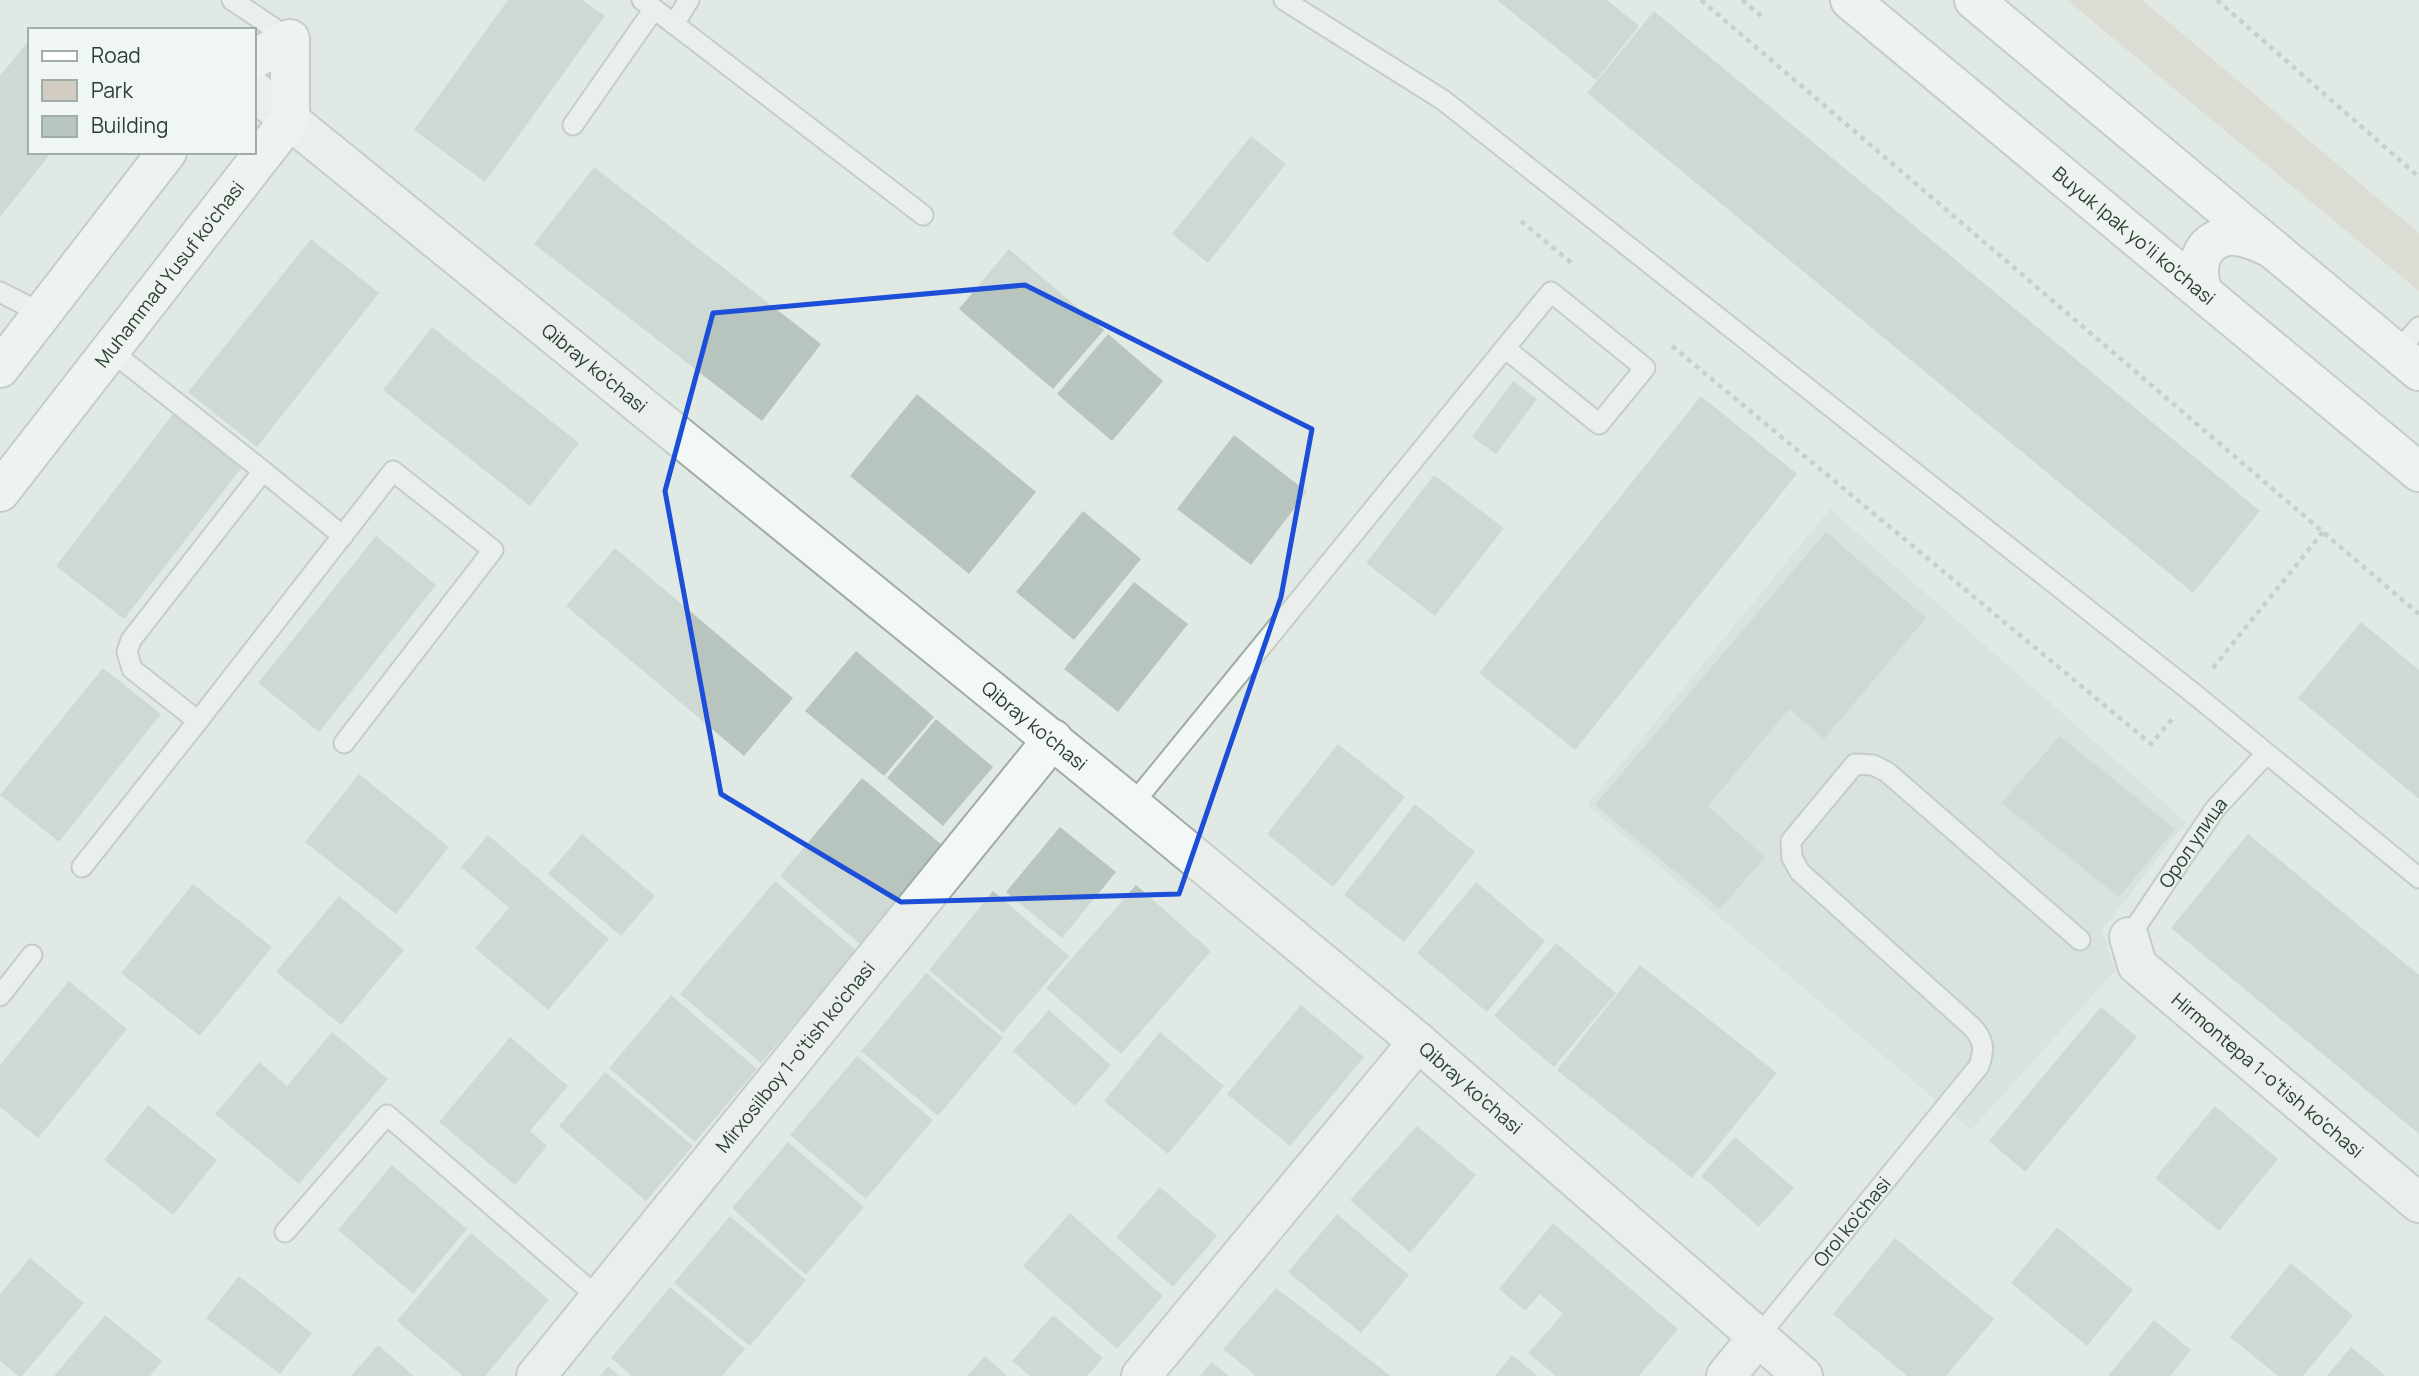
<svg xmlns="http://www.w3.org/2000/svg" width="2419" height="1376" viewBox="0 0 2419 1376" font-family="Manrope,sans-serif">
  <rect width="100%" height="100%" fill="#e1e9e4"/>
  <path fill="#cfdbd4" d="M1830,509L2186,822L2102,930L2115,971L1971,1130L1587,805Z"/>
  <path fill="#d2ccc2" d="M2067,0H2142L2419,233V291Z"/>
  <g fill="#b8c5be">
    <path d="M508,0H582L605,16L485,182L414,130Z"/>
    <path d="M1497,0H1607L1639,26L1596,80Z"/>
    <path d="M1654,11L2260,511L2193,593L1587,93Z"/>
    <path d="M30,39V152H52L0,217V76Z"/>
    <path d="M1251,136L1286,164L1208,263L1172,234Z"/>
    <path d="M594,167L821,344L762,421L534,244Z"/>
    <path d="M311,239L379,293L257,447L188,392Z"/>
    <path d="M1009,249L1104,330L1053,389L959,309Z"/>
    <path d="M432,327L579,443L530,506L383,390Z"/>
    <path d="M1108,334L1163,381L1112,441L1057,394Z"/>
    <path d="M1513,381L1537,399L1496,454L1472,437Z"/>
    <path d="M917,394L1036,492L969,574L850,476Z"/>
    <path d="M1701,396L1797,474L1575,750L1479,673Z"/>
    <path d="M173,414L242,467L124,619L56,566Z"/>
    <path d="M1234,435L1307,492L1251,565L1177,509Z"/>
    <path d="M1434,475L1504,528L1435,616L1366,563Z"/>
    <path d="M1083,511L1141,559L1074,640L1016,592Z"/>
    <path d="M1826,532L1926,618L1824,739L1789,709L1708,806L1765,857L1720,909L1595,805Z"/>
    <path d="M376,536L436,585L319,732L258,683Z"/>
    <path d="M615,548L793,698L744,756L566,606Z"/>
    <path d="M1134,582L1188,624L1118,712L1064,669Z"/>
    <path d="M2361,622L2419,670V799L2298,698Z"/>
    <path d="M856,651L934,717L884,776L805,711Z"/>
    <path d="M103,668L161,714L59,842L0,795Z"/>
    <path d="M936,719L993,767L943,826L887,778Z"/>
    <path d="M2060,736L2175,829L2119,897L2001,803Z"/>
    <path d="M1338,744L1405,797L1333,887L1267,834Z"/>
    <path d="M359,774L449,847L396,914L305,842Z"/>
    <path d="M862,778L942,845L860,944L780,876Z"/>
    <path d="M1415,804L1475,852L1404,942L1344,895Z"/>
    <path d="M1060,827L1116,872L1062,938L1006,892Z"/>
    <path d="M582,834L655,896L621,936L548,874Z"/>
    <path d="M2248,834L2419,975V1134L2171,928Z"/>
    <path d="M488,835L609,939L548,1010L475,948L509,908L461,867Z"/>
    <path d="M775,881L857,951L761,1063L680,994Z"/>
    <path d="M1476,882L1545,941L1487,1012L1417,953Z"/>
    <path d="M193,884L272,947L200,1036L121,973Z"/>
    <path d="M1136,885L1211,951L1121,1054L1046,988Z"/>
    <path d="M993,891L1069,956L1003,1033L929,970Z"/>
    <path d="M339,896L404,950L341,1025L276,972Z"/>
    <path d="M1556,943L1616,993L1554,1067L1494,1016Z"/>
    <path d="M1640,965L1777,1073L1692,1178L1557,1070Z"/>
    <path d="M926,973L1003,1038L938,1116L861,1051Z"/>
    <path d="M69,981L127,1029L38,1138L0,1107V1065Z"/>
    <path d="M671,995L757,1069L695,1142L609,1068Z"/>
    <path d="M1301,1005L1364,1057L1290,1146L1227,1094Z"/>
    <path d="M2101,1007L2137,1037L2025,1172L1989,1141Z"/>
    <path d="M1049,1010L1111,1065L1075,1106L1013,1051Z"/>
    <path d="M332,1032L388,1079L299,1184L215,1114L259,1062L287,1086Z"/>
    <path d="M1160,1032L1224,1086L1168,1154L1104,1101Z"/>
    <path d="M510,1037L568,1086L530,1131L547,1146L515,1185L439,1122Z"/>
    <path d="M857,1056L933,1120L866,1199L790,1135Z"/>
    <path d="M605,1072L693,1146L646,1201L559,1126Z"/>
    <path d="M148,1105L217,1160L173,1215L104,1160Z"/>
    <path d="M2215,1106L2278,1159L2219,1231L2155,1178Z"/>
    <path d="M1417,1126L1476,1175L1410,1253L1350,1200Z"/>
    <path d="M1735,1137L1794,1188L1759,1227L1701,1176Z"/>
    <path d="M788,1142L864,1207L806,1275L732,1208Z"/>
    <path d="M392,1165L467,1229L413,1294L338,1230Z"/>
    <path d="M1160,1187L1217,1236L1173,1287L1116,1237Z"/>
    <path d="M1070,1213L1163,1296L1117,1349L1023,1266Z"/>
    <path d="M1337,1214L1409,1275L1361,1333L1288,1272Z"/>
    <path d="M730,1216L806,1280L750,1346L674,1283Z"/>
    <path d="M1553,1223L1678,1329L1639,1376H1556L1528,1353L1563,1314L1540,1294L1525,1311L1499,1289Z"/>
    <path d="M2057,1227L2133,1290L2087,1346L2011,1283Z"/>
    <path d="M471,1233L549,1300L485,1376H463L397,1321Z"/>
    <path d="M1895,1238L1994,1319L1946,1376H1907L1833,1314Z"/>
    <path d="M30,1258L84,1303L22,1376H18L0,1361V1294Z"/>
    <path d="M2291,1263L2353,1316L2303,1376H2278L2230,1337Z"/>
    <path d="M239,1276L312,1333L280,1374L206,1318Z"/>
    <path d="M670,1287L745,1349L722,1376H632L611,1358Z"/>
    <path d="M1276,1288L1391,1376H1256L1223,1349Z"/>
    <path d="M105,1315L162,1361L150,1376H54Z"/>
    <path d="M1053,1315L1103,1358L1087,1376H1030L1012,1361Z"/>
    <path d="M2154,1320L2191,1350L2170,1376H2108Z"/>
    <path d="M378,1345L414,1376H351Z"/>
    <path d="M2351,1347L2386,1376H2327Z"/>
    <path d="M1512,1355L1538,1376H1495Z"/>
    <path d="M985,1356L1007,1376H967Z"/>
    <path d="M1211,1362L1229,1376H1200Z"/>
    <path d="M608,1366L619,1376H600Z"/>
  </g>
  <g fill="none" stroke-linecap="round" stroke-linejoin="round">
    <defs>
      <g id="lane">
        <path d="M232,0L290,39"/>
        <path d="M642,0L674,24L689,0"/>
        <path d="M1284,0L1443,100L2193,693L2419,878"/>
        <path d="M674,24L923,215"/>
        <path d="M573,125L654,9"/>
        <path d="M0,292L41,313"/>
        <path d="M2396,353L2419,327"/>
        <path d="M263,471L343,536"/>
        <path d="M198,721L393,471L493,550L344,743"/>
        <path d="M1132,805L1505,348L1551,292L1645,368L1599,424L1505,348"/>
        <path d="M82,867L198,721L132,669L127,652L131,640L263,471L111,351"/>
        <path id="s1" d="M2129,937L2215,809L2266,754"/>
        <path d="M0,996L32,955"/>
        <path d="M285,1232L387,1115L600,1299"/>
        <path id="s2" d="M1757,1338L1979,1066C1985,1049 1984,1039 1971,1026L1800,872L1792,858L1791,841L1855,764L1873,765L1887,772L2080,940"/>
      </g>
      <g id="street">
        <path id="s3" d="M254,91L1132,805L1418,1042L1803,1376"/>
        <path id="s4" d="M2129,937L2137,965L2419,1203"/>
        <path id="s5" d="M536,1376L1053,739"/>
        <path d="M1141,1376L1418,1042"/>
        <path d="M1726,1376L1757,1338"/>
      </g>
      <g id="secondary">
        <path id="s6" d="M1850,0L2419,472"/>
        <path d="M1974,0L2419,371"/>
        <path d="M2203,292C2194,269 2199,240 2229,236C2242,234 2255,241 2267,246"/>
        <path d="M0,368L167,152"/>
        <path id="s7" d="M0,492L290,119V39L254,59"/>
      </g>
    </defs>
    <use href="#lane" stroke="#9faca5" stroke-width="23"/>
    <use href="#street" stroke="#9faca5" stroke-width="42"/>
    <use href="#secondary" stroke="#9faca5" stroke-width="42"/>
    <g stroke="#a7b1ac" stroke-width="4.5" stroke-dasharray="5 5" stroke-linecap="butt">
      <path d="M1701,0L2419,614"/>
      <path d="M1742,0L1765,19"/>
      <path d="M2217,0L2419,177"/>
      <path d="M1521,221L1574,265"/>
      <path d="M1672,346L2151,744L2173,718"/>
      <path d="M2213,668L2323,532"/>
    </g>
    <use href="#lane" stroke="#f3f7f5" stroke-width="19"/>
    <use href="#street" stroke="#f3f7f5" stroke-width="38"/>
    <use href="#secondary" stroke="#fff" stroke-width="38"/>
  </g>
  <path d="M0 0H2419V1376H0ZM1025,285L1312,429L1281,597L1179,894L901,902L721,794L665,491L713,313Z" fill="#e1e9e4" fill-opacity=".55" fill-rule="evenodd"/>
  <path fill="none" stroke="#1d4ed8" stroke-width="5" stroke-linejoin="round" d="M1025,285L1312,429L1281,597L1179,894L901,902L721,794L665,491L713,313Z"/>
  <g text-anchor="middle" stroke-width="6" stroke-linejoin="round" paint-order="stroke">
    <g font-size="19" fill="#2a3f34" stroke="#f0f6f3">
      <text dy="7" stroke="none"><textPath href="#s6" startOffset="369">Buyuk Ipak yo'li ko'chasi</textPath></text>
      <text dy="7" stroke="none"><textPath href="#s7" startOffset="276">Muhammad Yusuf ko'chasi</textPath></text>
      <text dy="7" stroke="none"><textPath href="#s3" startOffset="439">Qibray ko'chasi</textPath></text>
      <text dy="7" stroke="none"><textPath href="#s3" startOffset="1006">Qibray ko'chasi</textPath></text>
      <text dy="7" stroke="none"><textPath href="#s1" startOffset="114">Орол улица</textPath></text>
      <text dy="7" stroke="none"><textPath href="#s5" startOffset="411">Mirxosilboy 1-o'tish ko'chasi</textPath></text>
      <text dy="7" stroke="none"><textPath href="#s4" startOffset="200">Hirmontepa 1-o'tish ko'chasi</textPath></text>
      <text dy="7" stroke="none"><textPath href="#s3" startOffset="1573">Qibray ko'chasi</textPath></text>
      <text dy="7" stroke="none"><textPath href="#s2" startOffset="150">Orol ko'chasi</textPath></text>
    </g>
  </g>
  <rect x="28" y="28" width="228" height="126" fill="#f0f6f3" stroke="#a1ada7" stroke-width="2"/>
  <rect x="42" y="51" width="35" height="10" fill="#ffffff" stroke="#a1ada7" stroke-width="2"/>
  <text x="91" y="63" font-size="21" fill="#2a3f34">Road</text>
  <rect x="42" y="80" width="35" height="21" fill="#d2ccc2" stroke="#a1ada7" stroke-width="2"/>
  <text x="91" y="98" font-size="21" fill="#2a3f34">Park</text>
  <rect x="42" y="116" width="35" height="21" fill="#b8c5be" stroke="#a1ada7" stroke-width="2"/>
  <text x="91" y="133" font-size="21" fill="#2a3f34">Building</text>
</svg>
